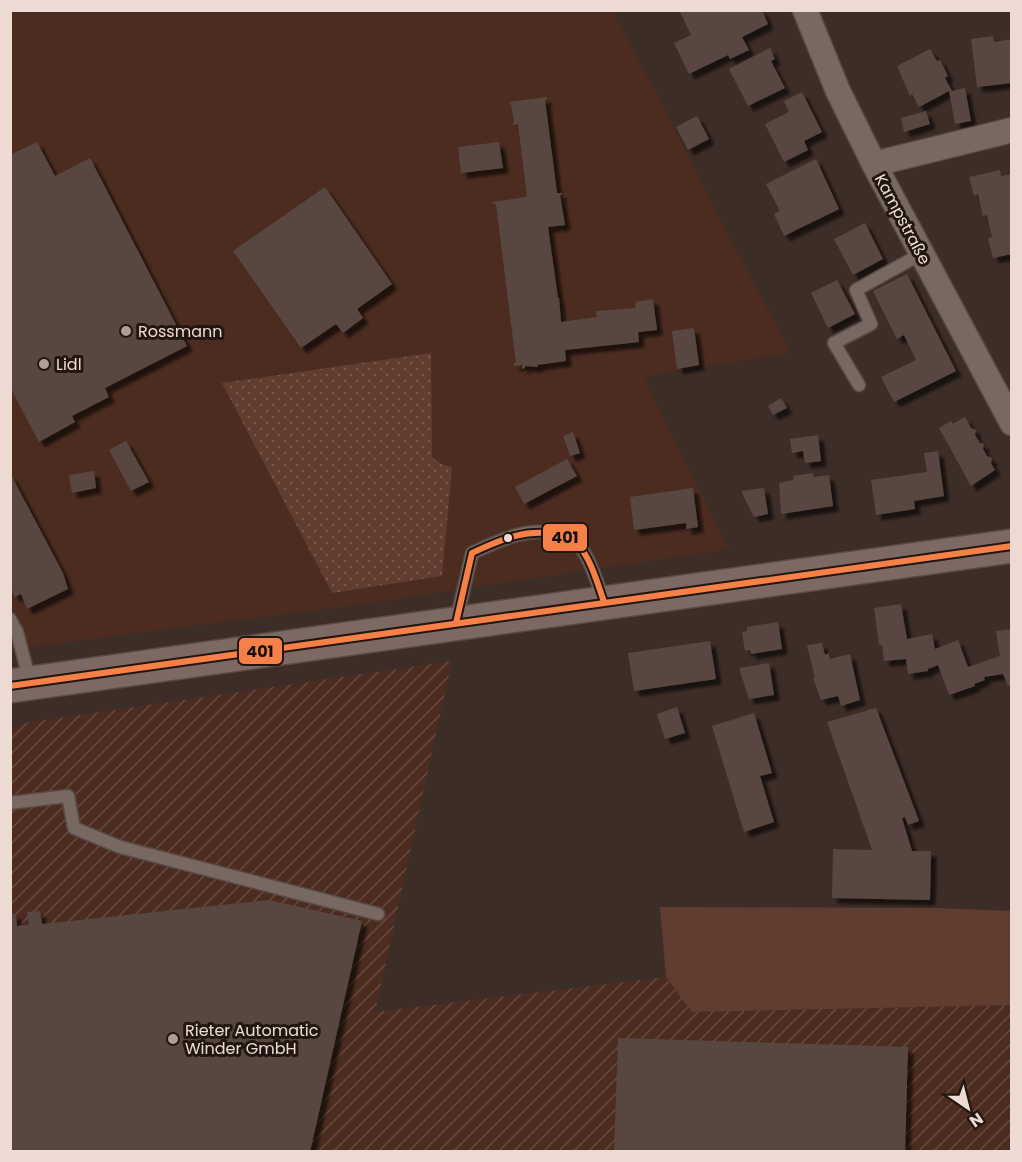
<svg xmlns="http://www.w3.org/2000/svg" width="1022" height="1162" viewBox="0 0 1022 1162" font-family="Poppins,sans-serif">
  <defs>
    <pattern id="industrial-furrows" width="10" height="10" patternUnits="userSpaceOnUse" patternTransform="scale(1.5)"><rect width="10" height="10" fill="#4c2c20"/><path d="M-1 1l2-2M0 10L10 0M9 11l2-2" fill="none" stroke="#664a40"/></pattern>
    <pattern id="park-dots" width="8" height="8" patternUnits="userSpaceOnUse" patternTransform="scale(1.5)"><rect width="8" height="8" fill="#603d30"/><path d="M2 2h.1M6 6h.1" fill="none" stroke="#77584d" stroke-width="1.8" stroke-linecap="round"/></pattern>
    <filter id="shadow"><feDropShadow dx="5.5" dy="5.5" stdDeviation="1.5" flood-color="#0009"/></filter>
  </defs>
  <rect width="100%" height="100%" fill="#3d2d27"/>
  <path fill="#4c2c20" d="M10,11H613L790,353L678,370L644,377L729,549L335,608L11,649Z"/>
  <path fill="url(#industrial-furrows)" d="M452,661L375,1012L666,977L692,1012L1011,1005V1151H11L10,725Z"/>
  <path fill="#603d30" d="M660,907L937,908L1011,911V1005L692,1012L666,977Z"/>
  <path fill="url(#park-dots)" d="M431,353L432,457L443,465L452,467L442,576L332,593L222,383Z"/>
  <g fill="#584740" filter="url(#shadow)">
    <path d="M679,10H762L768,24L742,37L749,50L730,59L728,55L689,74L674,43L691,35Z"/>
    <path d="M993,36L994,42L1012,39V83L977,87L971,39Z"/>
    <path d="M770,48L775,59L771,61L785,88L748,106L729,69Z"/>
    <path d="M930,49L937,61L940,60L948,76L945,78L952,91L965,88L971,121L955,124L949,91L919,107L912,94L910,96L897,66Z"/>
    <path d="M802,92L822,132L804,141L808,150L784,162L765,124L789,112L784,101Z"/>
    <path d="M547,97V99L545,100L557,193H562V195H560L565,225L548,227L558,298H559L561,322L597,317L596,311L635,308L636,302L653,299L657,330L638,332L639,342L565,350L566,361L537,365L538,367L525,366V368L522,369V365L514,366V363H516L496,204H493L492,202L527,197L518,124L512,125L514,122L511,104L509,102Z"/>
    <path d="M926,111L930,124L904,132L901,118Z"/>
    <path d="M697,116L709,139L688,150L676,127Z"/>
    <path d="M37,142L55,176L90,158L187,346L105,388L109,397L72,416L75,422L39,442L10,387V155Z"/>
    <path d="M499,142L503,168L461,173L458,147Z"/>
    <path d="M816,159L839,209L784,236L774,214L780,211L766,184Z"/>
    <path d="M1000,170L1001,176L1012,174V254L993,258L988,238L992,237L987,215L983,216L978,194L974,196L969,177Z"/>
    <path d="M325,187L392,284L357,309L363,318L343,333L336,324L301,348L233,251Z"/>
    <path d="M865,223L883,259L853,275L834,239Z"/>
    <path d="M907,274L956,371L894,402L881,377L916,360L904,335L897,339L873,291Z"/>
    <path d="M837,280L855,314L828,328L811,293Z"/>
    <path d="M694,328L699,365L677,369L672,331Z"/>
    <path d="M781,398L787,408L773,415L768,406Z"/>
    <path d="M965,417L971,428L976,430L975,435L980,443L984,444L983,449L987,456L992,458L991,463L995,470L971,486L939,428L951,421L953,424Z"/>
    <path d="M573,432L580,453L570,456L563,436Z"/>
    <path d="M818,435L821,461L805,463L803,451L792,453L790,439Z"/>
    <path d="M126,441L149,482L131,491L109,450Z"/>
    <path d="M938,451L944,496L914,501L915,509L876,515L871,480L927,472L924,453Z"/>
    <path d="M567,459L577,476L524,504L515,487Z"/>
    <path d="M94,471L96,488L72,493L69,475Z"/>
    <path d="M10,473L63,573L68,589L27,609L21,594L15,597L10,588Z"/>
    <path d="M813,473L814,477L829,475L833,506L781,514L779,483L794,480L793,476Z"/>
    <path d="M693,488L698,527L686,529V523L634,530L630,497Z"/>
    <path d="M764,488L768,514L754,517L741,491Z"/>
    <path d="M901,604L907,639L932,634L935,649L958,640L968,667L1000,656L996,631L1012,629V685L1008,686L1003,674L984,677L985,680L974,684L975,686L949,695L938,665L928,669V671L908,674L906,659L884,661L882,645H879L874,608Z"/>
    <path d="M778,622L782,649L751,654L750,650L745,651L742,632L747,631V627Z"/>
    <path d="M710,641L716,679L634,691L628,653Z"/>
    <path d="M822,643L825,655L829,653L830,659L850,654L860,700L841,706L838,696L821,700L813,678H815L807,645Z"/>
    <path d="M769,663L774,695L749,699L739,668Z"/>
    <path d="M677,707L685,733L665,739L657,714Z"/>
    <path d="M876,708L918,818L919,821L908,825L905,817L902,818L912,851H931L930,900L832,898L833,849L872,850L827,722Z"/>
    <path d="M754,713L772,773L760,776L774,822L744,832L712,726Z"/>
    <path d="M269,900L362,921L310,1152H10V914H16L17,926L29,925L27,912L40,911L42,924Z"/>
    <path d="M618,1038L908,1047L905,1152H614Z"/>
  </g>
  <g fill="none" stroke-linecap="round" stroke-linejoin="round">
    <defs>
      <g id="service">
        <path d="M859,385L834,343L871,324L856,290L921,254"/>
        <path d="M10,619L17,632L30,682"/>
        <path d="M456,622L472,553C500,540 533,524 564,536C569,538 573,539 576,542C591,558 596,581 604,601"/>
        <path d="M10,803L68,796L74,828L120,847L378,914"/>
      </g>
      <g id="minor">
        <path d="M805,10L838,91L874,164L1012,423"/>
        <path d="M874,164L1012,130"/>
      </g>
      <path id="secondary" d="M10,686L1012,546"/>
    </defs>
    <use href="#service" stroke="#574a44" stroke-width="15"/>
    <use href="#minor" stroke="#574a44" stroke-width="27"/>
    <use href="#secondary" stroke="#574a44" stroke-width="36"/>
    <use href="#service" stroke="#786862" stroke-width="12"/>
    <use href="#minor" stroke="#786862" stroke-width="24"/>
    <use href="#secondary" stroke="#7c6963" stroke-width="33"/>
    <defs>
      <g id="bus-1">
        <path d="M456,623L472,553C500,540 530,526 561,536C567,538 573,538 577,543C591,559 597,582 604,602"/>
        <path d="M10,686L1012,546"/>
      </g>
    </defs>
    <use href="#bus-1" stroke="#221611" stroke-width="10"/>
    <use href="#bus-1" stroke="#f78048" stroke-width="6"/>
  </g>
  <g fill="#af9e97" stroke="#221611" stroke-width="2">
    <circle cx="126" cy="331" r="6"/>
    <circle cx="44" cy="364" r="6"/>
    <circle cx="173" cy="1039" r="6"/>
  </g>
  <circle fill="#eddbd3" stroke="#221611" stroke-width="2" cx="508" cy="538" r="5"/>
  <g text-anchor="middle" stroke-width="6" stroke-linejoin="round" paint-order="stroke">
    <g font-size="16" fill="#eddbd3" stroke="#221611">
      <text transform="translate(903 219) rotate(62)" y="6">Kampstraße</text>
    </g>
    <g font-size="16" fill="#eddbd3" stroke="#221611" text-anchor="start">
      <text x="138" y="337">Rossmann</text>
      <text x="56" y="370">Lidl</text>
      <text x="185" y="1036">Rieter Automatic<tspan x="185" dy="18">Winder GmbH</tspan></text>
    </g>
  </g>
  <g stroke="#221611" stroke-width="2">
    <rect x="542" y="523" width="46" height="29" rx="6" fill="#f78048"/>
    <rect x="238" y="637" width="45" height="28" rx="6" fill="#f78048"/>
  </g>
  <g font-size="16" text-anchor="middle" font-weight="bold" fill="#111">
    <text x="565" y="543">401</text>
    <text x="260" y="657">401</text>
  </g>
  <rect width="1022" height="1162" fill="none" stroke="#eddbd3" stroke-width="24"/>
  <g transform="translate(968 1108) rotate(145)" stroke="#221611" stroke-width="4.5" paint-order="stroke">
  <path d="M0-4.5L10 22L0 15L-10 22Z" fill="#eddbd3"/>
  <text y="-9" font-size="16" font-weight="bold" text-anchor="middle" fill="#eddbd3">N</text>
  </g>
</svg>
